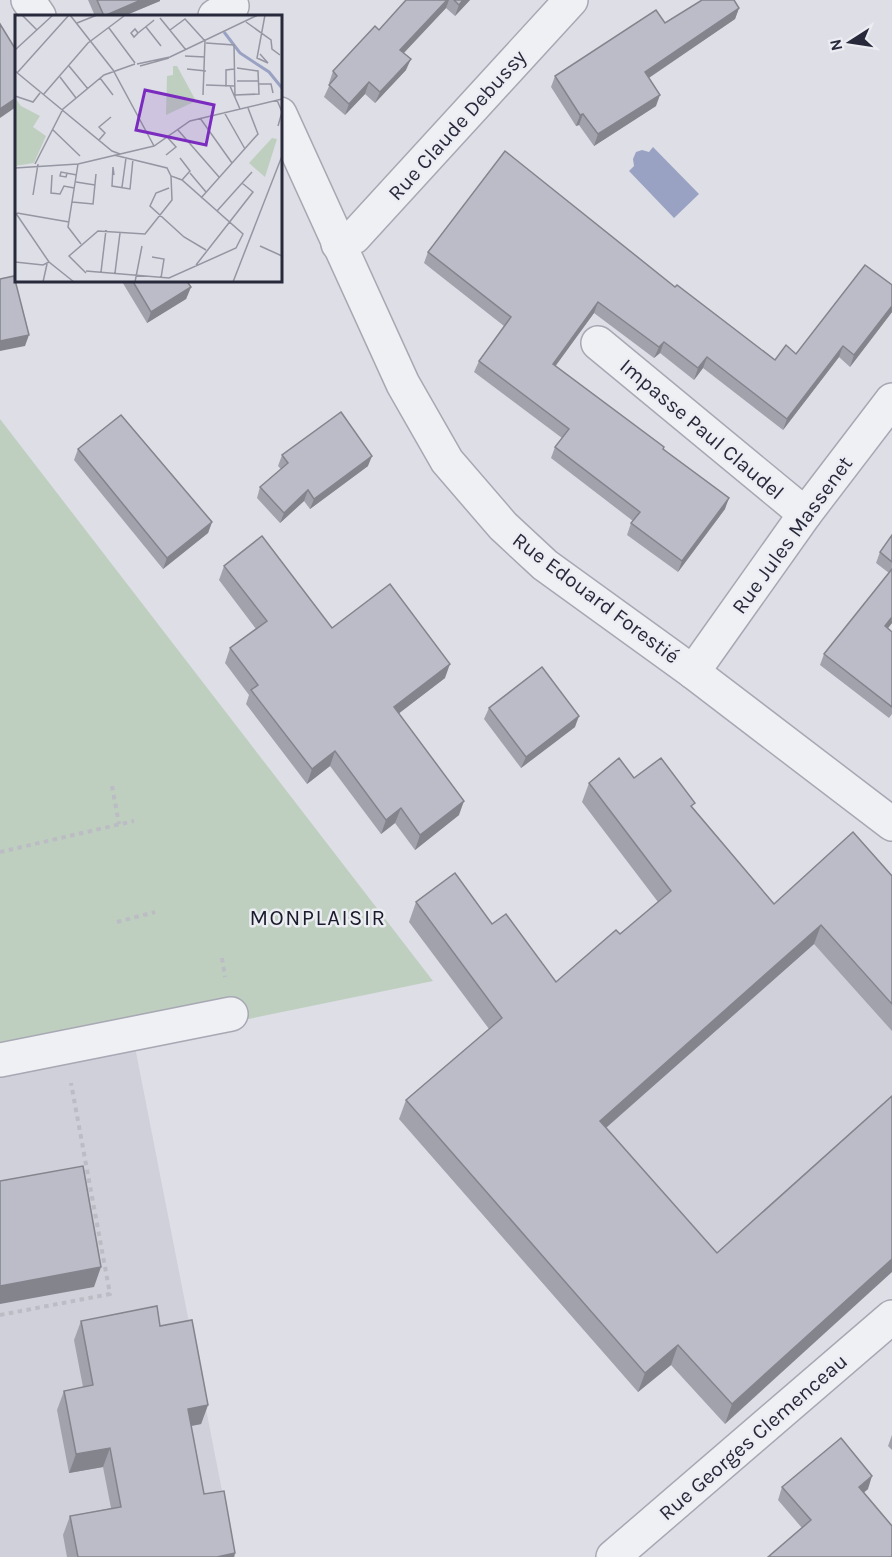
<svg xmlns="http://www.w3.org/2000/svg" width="892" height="1557" viewBox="0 0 892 1557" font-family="Karla,sans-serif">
  <rect width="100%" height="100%" fill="#dddee6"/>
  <g fill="#cfd0da">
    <path d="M892,904V1272L725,1424L671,1365L638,1392L399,1119L460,1067L764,922Z"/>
    <path d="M134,1042L235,1557H0V1070Z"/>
  </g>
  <path fill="#bfcfbf" d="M0,419L433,981L0,1070Z"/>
  <path fill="#9aa2c3" d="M653,147L699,194L674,218L629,171L634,166L633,159L636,152L642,150L649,152Z"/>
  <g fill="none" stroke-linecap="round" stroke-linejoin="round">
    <defs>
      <g id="minor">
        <path d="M28,0L39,16"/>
        <path d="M215,16L232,6"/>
        <path d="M280,114L403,384L447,461L503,526L545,565L693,672L892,824"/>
        <path d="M338,244L354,237L571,0"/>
        <path d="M598,343L805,514"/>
        <path d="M693,672L805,514L892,400"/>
        <path d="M0,1060L231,1014"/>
        <path d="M613,1557L892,1317"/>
      </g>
    </defs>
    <use href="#minor" stroke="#a7a8b3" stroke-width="36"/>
    <g stroke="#bbbcc4" stroke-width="4" stroke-dasharray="4.5 4.5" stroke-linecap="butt">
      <path d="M112,786L119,824"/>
      <path d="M0,852L134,821"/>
      <path d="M117,922L155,912"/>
      <path d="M222,958L225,977"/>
      <path d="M0,1315L110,1294L71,1083"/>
    </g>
    <use href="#minor" stroke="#eff0f4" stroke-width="33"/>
  </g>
  <g fill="#a1a2ac">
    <path d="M88,0H160V1L124,16H95Z"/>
    <path d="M406,0H470L455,16L446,8L404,53L406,70L375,103L365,94L345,115L324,97L330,84L329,83L333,71L379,30Z"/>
    <path d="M739,8L735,19L649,78L656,106L594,146L579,125L576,126L551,87L555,76L665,23Z"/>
    <path d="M428,252L675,287L775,360L796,354L892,285V312L850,367L839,357L783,430L703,368L694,380L660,353L654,358L594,313L555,366L664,449L725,509L678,572L627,535L631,523L633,521L551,458L555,447L562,438L474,372L479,361L504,326L424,263Z"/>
    <path d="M121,280H186L191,287L186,299L147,323Z"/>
    <path d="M78,449L212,522L208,533L163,569L74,460Z"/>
    <path d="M282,455L368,466L310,509L304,501L280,523L257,498L260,487L281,469L278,466Z"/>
    <path d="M892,535V623L887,629L892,632V714L889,718L820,665L824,654L889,573L876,563L880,552Z"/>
    <path d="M224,566L332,628L445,678L399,713L459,815L415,850L395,823L381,834L330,766L307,784L246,704L249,695L225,663L230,648L256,629L219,580Z"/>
    <path d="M489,708L575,727L521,768L484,719Z"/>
    <path d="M634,778L693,808L774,904L892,876V1031L814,944L606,1128L717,1253L892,1096L725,1424L671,1365L638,1392L399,1119L406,1100L489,1029L409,922L416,902L492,924L556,982L620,934L658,902L582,802L589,783Z"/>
    <path d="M81,1321L160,1326L208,1405L201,1424L191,1426L204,1494L235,1553L234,1557H67L63,1535L70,1516L111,1508L103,1467L69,1473L57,1410L64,1391L83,1387L74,1340Z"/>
    <path d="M892,1435V1450L888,1446Z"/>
    <path d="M782,1487L868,1489L864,1492L802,1528L778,1500Z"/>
  </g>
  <g fill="#83848c">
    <path d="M141,0H160V1L124,16H104Z"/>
    <path d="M447,0H449L446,8L396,61L400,50Z"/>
    <path d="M463,0H470L455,16L459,5Z"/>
    <path d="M739,8L735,19L641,83L645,72Z"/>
    <path d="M411,59L406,70L375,103L380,92Z"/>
    <path d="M369,82L365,94L345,115L349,104Z"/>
    <path d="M660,95L656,106L594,146L598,134Z"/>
    <path d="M16,98V107L0,118V109Z"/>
    <path d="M583,114L579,125L576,126L580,115Z"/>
    <path d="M191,287L186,299L147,323L151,312Z"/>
    <path d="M598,302L594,313L549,375L553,364Z"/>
    <path d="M892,306V312L850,367L854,355Z"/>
    <path d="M29,335L25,346L0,351V341Z"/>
    <path d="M664,342L660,353L654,358L659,347Z"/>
    <path d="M843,346L839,357L783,430L787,419Z"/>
    <path d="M707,357L703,368L694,380L698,368Z"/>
    <path d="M372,456L368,466L310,509L314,499Z"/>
    <path d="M308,490L304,501L280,523L284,513Z"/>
    <path d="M729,498L725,509L678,572L682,561Z"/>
    <path d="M212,522L208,533L163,569L167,558Z"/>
    <path d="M892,617V623L881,637L885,626Z"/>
    <path d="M450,664L445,678L389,721L394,707Z"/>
    <path d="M579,716L575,727L521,768L526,757Z"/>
    <path d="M335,751L330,766L307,784L312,769Z"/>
    <path d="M464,801L459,815L415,850L420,835Z"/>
    <path d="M401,808L395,823L381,834L386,820Z"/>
    <path d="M821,925L814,944L592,1140L600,1121Z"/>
    <path d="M892,1259V1272L725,1424L732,1404Z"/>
    <path d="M101,1267L94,1287L0,1304V1286Z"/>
    <path d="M678,1345L671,1365L638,1392L645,1373Z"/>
    <path d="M208,1405L201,1424L181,1428L188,1409Z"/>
    <path d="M110,1448L103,1467L69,1473L76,1454Z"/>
    <path d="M872,1476L868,1489L855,1500L859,1487Z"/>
    <path d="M235,1553L234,1557H216L217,1556Z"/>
  </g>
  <g fill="#bbbcc8" stroke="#83848c" stroke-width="1.5">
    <path d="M97,0H141L104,16Z"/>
    <path d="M406,0H447L400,50L411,59L380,92L369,82L349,104L329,85L337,76L333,71L375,26L379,30Z"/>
    <path d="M454,0H463L459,5Z"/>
    <path d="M702,0H734L739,8L645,72L660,95L598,134L583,114L580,115L555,76L656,10L665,23Z"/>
    <path d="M0,24L16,50V98L0,109Z"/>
    <path d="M505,151L675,287L677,285L775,360L786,345L796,354L865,265L892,285V306L854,355L843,346L787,419L707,357L698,368L664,342L659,347L598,302L553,364L664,447L663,449L729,498L682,561L631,523L640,512L555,447L569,429L479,361L511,317L428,252Z"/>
    <path d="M14,276L29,335L0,341V279Z"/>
    <path d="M132,280H186L191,287L151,312Z"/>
    <path d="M341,412L372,456L314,499L308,490L284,513L260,487L288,463L282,455Z"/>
    <path d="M121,415L212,522L167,558L78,449Z"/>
    <path d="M892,535V562L880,552Z"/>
    <path d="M262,536L332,628L390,584L450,664L394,707L464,801L420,835L401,808L386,820L335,751L312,769L251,690L258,685L230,648L267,621L224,566Z"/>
    <path d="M892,569V617L885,626L892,632V707L824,654Z"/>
    <path d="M542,667L579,716L526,757L489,708Z"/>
    <path d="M619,758L634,778L661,758L695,803L691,806L774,904L853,832L892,876V1004L821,925L600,1121L717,1253L892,1096V1259L732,1404L678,1345L645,1373L406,1100L502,1018L416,902L455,873L492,924L506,914L556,982L616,930L620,934L671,891L589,783Z"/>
    <path d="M83,1166L101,1267L0,1286V1181Z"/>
    <path d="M157,1306L160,1326L192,1320L208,1405L188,1409L204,1494L224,1491L235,1553L217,1557H78L70,1516L121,1507L110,1448L76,1454L64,1391L93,1385L81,1321Z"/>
    <path d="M841,1438L872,1476L859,1487L892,1526V1557H768L811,1520L782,1487Z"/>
  </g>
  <g text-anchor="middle" stroke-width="5" stroke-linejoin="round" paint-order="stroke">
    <g font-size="21" fill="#28293b" stroke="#ecedf3">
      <text transform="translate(457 125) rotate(-48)" y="7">Rue Claude Debussy</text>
      <text transform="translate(702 429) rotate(40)" y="7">Impasse Paul Claudel</text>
      <text transform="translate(792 535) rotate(-54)" y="7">Rue Jules Massenet</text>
      <text transform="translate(596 598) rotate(37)" y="7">Rue Edouard Forestié</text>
      <text transform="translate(753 1437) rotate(-41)" y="7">Rue Georges Clemenceau</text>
    </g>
    <g font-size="22" letter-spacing="1.5" fill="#1a1b2b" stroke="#ecedf3">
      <text x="318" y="925">MONPLAISIR</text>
    </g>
  </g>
  <g transform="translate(15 15)">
    <rect width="267" height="267" fill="#dddee6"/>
    <path d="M158,51H162L181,86L151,100L152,61L158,60ZM0,83L6,91L25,101L18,112L31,121L19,148L0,151ZM257,123L262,124L250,162L234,148Z" fill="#bfcfbf"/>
    <path fill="none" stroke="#9aa2c3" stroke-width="3" d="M209,17L225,38L254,57L267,73"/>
    <path fill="none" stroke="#9596a2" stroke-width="1.5" d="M7,0L22,15M55,0L98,55L139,131M145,3L171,35M231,7L256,25L257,34L265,40M62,8L82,0M131,12L146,31M94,13L120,48M155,15L170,4L190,26L188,80M123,18L120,14L116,18L119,22L123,18L138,6L139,5M191,28L219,30L220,83M0,35L38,0M245,39L253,48L242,43L250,0M170,41L190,42M122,49L155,42L243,0M54,51L73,74M125,51L154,43M172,54L191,56M0,56L97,136L105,139M2,58L54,0M45,62L61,83M85,63L98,80M222,66H243M243,69H256L258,78M191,70L219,71M215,71L225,94M211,72V55L219,54M28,80L73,28L109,1M220,80L244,79L243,56L222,53M0,81L18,87L25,78M262,85L267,97L263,111M209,97L230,134M185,103L217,148M37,114L65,141M163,115L204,162M84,125L90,118L84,112L96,102M151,140L161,132L153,123M165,143L175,156L167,165M20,149L48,94L89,60L120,49M63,149L53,212L66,229M0,153L63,149L139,131L175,106L267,84M52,158L51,162L45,161L46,157L62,160M175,158L191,177M37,160L36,178L45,179L49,171L59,173M99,160L98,152L97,171L115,174L118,144M61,167L80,170M107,172L111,143M154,173L141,178L135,191L169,222L191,235M18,180L23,149M186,183L243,119L233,93M57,187L78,189L81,159M202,196L237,157M0,197L34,247L59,267M2,198L54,207M245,231L267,241M137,242L149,244L146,263M0,247L28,250L34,247M181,250L238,177L227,168M71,256L154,263L221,233L228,219L167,165L156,161L152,153L99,140M86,257L91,215M71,258L54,241L83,216L130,219L157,185L156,161M100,258L105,218M28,267L32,249M120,267L127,231M218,267L267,141"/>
    <path fill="#7b2cbf" fill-opacity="0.15" stroke="#7b2cbf" stroke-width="3" d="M130,75L199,90L191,130L121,115Z"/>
    <rect width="267" height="267" fill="none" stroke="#28293b" stroke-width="3"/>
  </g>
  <g transform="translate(850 42) rotate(258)" stroke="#ecedf3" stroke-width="4.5" paint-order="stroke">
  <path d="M0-4.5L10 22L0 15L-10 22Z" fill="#28293b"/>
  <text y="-9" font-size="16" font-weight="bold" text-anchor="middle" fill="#28293b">N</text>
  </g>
</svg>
